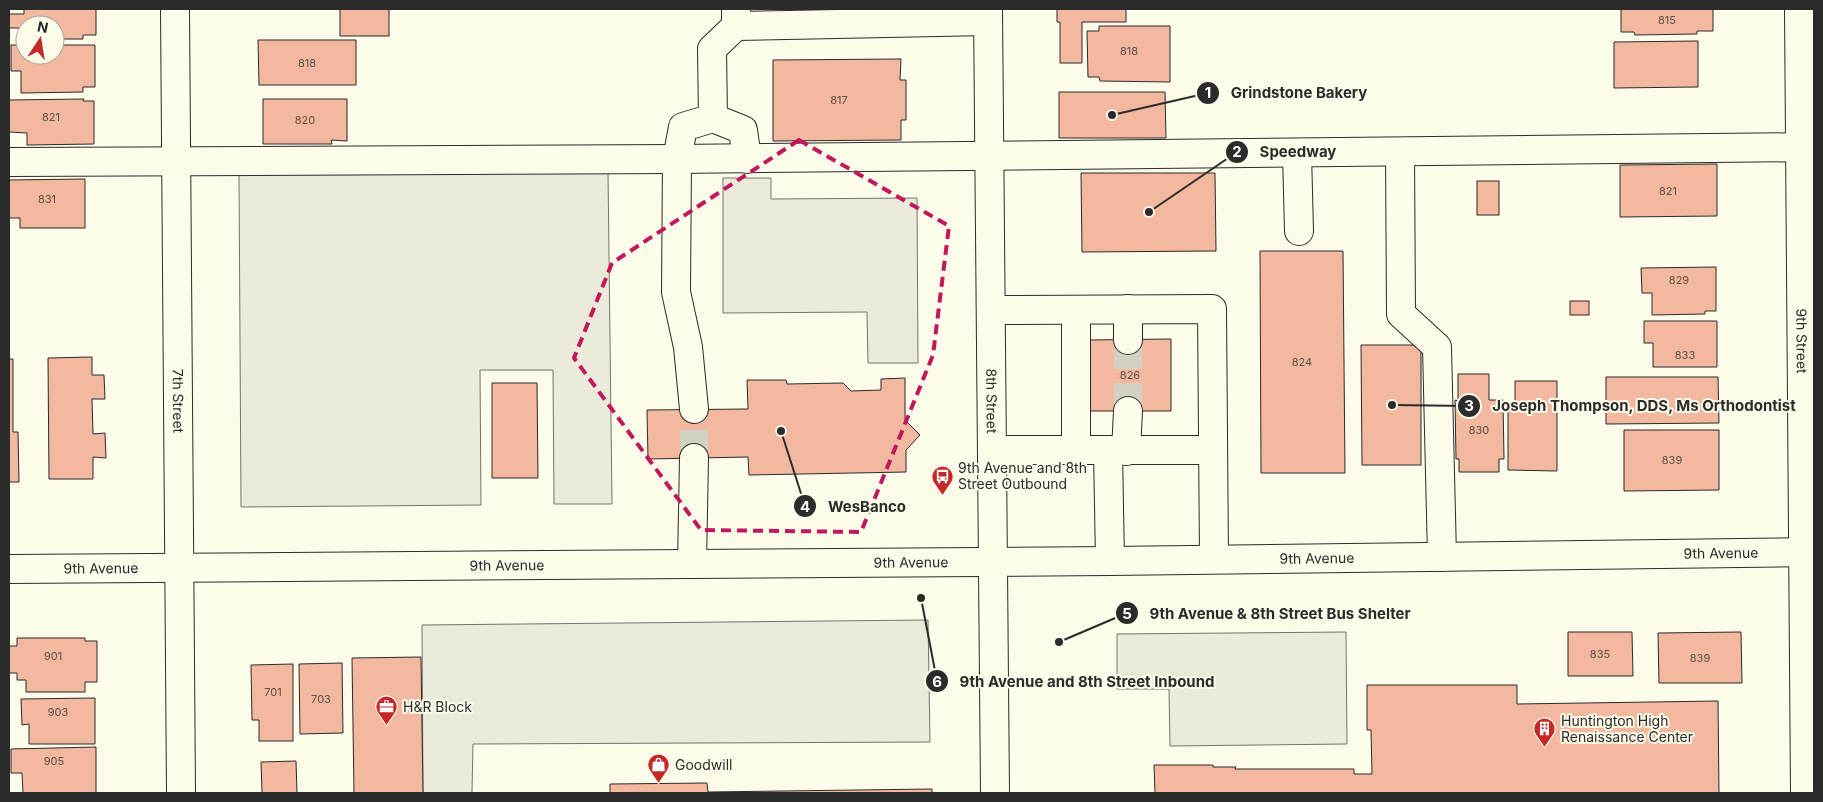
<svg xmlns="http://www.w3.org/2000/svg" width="1823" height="802" viewBox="0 0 1823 802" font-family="Inter,sans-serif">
  <rect width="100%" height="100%" fill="#fdfbea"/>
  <g fill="#eceadb" stroke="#74746e">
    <path d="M608,171L612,504H554L553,370H480L481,505L241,507L239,174Z"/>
    <path d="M723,178H771V199L917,198L918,363H868L867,312L723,313Z"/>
    <path d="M928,620L930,742L473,744L472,793H423L422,625Z"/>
    <path d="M1346,632L1347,744L1170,746L1169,689H1117V634Z"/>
  </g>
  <g fill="#f2b8a0" stroke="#2b2b2b">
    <path d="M24,9H96V35H83V39H55V25H25V28H9V14H24Z"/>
    <rect x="340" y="9" width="49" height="27"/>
    <path d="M1057,9H1126V22H1082V63H1060V22H1057Z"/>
    <path d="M1621,9H1713V31H1697V34L1635,35L1634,32H1621Z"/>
    <path d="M1099,26H1170V82L1100,81L1099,77H1088L1087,31H1099Z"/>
    <path d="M258,40H356V85H259Z"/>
    <path d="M1698,41V87L1614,88V42Z"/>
    <path d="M11,45H25V55H55V45H95V87H83V92L21,93V71H11Z"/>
    <path d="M901,59L900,80H906V120H901V140L773,141V60Z"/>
    <path d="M1059,92H1165L1166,138H1059Z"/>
    <path d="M84,99L83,101H94V144L27,145V133L9,132V100Z"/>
    <path d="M263,99H347V141L331,140L332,144H263Z"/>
    <path d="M1717,164V216L1620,217V165Z"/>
    <path d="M1081,173H1215L1216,251L1082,252Z"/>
    <path d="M85,179V228H20V218H9V180Z"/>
    <rect x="1477" y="181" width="22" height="34"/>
    <path d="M1260,251H1343L1345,473H1261Z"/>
    <path d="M1716,267V311H1705V314L1652,315V293H1642L1641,268Z"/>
    <rect x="1570" y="301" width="19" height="14"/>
    <path d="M1644,321H1717V367H1653V343H1644Z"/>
    <path d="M1171,339V411H1088V340Z"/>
    <path d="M1361,345H1421V465H1362Z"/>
    <path d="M92,357V375H104L105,399H92L93,434L105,433L106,458L93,457V479H49L48,358Z"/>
    <path d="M9,359H13V432H18L19,482H9Z"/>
    <path d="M1458,374H1489V400H1503L1504,459H1499V472H1459V459H1456L1455,400L1458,401Z"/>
    <path d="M1606,377H1718L1719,423L1606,424Z"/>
    <path d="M905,378V420L920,435L906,450V472L749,475L748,457L648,459L647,410L748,409L747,380H786L787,384L843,383L851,391L881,390V379Z"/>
    <path d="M1515,381H1557V471L1508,470V407H1515Z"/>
    <path d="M492,383H537L538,478H492Z"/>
    <path d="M1624,430H1719V490L1624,491Z"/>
    <path d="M1568,632H1632L1633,676H1568Z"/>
    <path d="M1741,632L1742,683H1659L1658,633Z"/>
    <path d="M17,638H85V641H97V682H85V692H26V680H17V673H9V646H17Z"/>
    <path d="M421,657L423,793H354L352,658Z"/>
    <path d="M342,663L343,733L300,734L299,664Z"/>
    <path d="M293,664V741H259V720H252L251,665Z"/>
    <path d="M1367,685H1517V704L1718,701L1719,793H1155L1154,765H1213V767H1236L1235,769H1354V774H1372L1371,730H1367Z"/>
    <path d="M95,698V744H29V724L22,725L21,699Z"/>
    <path d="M96,747V793H23L22,773H11V749Z"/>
    <path d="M296,761L297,793H262L261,762Z"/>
    <path d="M707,783L708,792L932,789V793H581H610V784Z"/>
  </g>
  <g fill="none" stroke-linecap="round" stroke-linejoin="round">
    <g stroke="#d3d1c4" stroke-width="28" stroke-dasharray="28 14" stroke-linecap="butt">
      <path d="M1128,411V340"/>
      <path d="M694,458V409"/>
    </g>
    <defs>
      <g id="minor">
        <path id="s1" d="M175,9L181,793"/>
        <path d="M736,9V26L988,21"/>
        <path id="s2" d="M988,9L995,793"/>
        <path id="s3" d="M1799,9L1805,793"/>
        <path d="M713,118L743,130L747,159"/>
        <path d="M1400,152L1401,314L1437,347L1442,557"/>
        <path d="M1297,153L1299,231"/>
        <path d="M9,162L677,159L1814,147"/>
        <path d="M1128,309V340"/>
        <path d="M992,310L1212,309L1214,559"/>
        <path d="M694,409L688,347L676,292L677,159L683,127L713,118L712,49L736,26"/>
        <path d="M993,450H1212"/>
        <path d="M1076,451V310"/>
        <path d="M1108,451L1110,561"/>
        <path d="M1126,451L1128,411"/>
        <path d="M692,564L694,458"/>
        <path id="s4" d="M9,569L1110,561L1814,552"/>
      </g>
    </defs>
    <use href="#minor" stroke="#2b2b2b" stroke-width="30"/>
    <use href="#minor" stroke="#fdfbea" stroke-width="28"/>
  </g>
  <path fill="none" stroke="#c2185b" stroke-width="4" stroke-dasharray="10 6" stroke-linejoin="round" d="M799,140L949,226L933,355L861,532L701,530L574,358L612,263Z"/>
  <defs>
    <symbol id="bus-pin" viewBox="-11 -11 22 30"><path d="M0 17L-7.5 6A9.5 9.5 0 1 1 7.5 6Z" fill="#c62828" stroke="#fdfbea"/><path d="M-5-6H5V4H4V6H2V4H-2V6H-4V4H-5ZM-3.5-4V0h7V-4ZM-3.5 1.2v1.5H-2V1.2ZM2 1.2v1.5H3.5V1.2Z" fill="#fff"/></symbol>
    <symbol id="office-pin" viewBox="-11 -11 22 30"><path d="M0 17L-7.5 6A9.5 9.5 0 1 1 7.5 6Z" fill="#c62828" stroke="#fdfbea"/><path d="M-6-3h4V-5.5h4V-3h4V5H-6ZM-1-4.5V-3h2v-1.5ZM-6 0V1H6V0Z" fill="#fff"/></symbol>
    <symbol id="building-pin" viewBox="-11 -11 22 30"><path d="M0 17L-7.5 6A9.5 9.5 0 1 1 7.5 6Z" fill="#c62828" stroke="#fdfbea"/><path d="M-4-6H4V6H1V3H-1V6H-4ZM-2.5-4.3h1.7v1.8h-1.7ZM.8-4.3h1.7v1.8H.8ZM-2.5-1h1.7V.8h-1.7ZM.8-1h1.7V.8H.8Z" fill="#fff"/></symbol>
    <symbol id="shop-pin" viewBox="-11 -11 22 30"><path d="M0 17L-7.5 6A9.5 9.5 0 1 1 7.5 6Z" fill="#c62828" stroke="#fdfbea"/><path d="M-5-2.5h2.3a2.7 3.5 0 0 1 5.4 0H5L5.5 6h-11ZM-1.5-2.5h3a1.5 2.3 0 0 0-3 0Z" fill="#fff"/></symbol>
  </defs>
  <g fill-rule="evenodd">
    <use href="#bus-pin" x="930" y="464" width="25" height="34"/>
    <use href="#office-pin" x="374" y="694" width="25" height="34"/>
    <use href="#building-pin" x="1532" y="716" width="25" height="34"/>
    <use href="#shop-pin" x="646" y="752" width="25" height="34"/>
  </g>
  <g text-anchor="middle" stroke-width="4" stroke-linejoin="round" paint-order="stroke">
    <g font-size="11" fill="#5d4e48">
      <text x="1667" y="24">815</text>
      <text x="1129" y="55">818</text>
      <text x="307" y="67">818</text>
      <text x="839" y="104">817</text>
      <text x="51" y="121">821</text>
      <text x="305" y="124">820</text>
      <text x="1668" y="195">821</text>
      <text x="47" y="203">831</text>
      <text x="1679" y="284">829</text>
      <text x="1685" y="359">833</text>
      <text x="1302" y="366">824</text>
      <text x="1130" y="379">826</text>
      <text x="1479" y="434">830</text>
      <text x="1672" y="464">839</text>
      <text x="1600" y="658">835</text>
      <text x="53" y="660">901</text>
      <text x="1700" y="662">839</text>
      <text x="273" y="696">701</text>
      <text x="321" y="703">703</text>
      <text x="58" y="716">903</text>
      <text x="54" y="765">905</text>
    </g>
    <g font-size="14" fill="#2b2b2b" stroke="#fdfbea">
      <text dy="5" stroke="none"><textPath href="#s3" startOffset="332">9th Street</textPath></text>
      <text dy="5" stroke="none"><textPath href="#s1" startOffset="392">7th Street</textPath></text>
      <text dy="5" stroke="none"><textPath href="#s2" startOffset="392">8th Street</textPath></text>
      <text dy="5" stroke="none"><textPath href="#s4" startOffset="1712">9th Avenue</textPath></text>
      <text dy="5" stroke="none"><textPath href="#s4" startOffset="1308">9th Avenue</textPath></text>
      <text dy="5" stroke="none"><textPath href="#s4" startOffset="902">9th Avenue</textPath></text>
      <text dy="5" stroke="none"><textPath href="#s4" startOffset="498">9th Avenue</textPath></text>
      <text dy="5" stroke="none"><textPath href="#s4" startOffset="92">9th Avenue</textPath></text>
    </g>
    <g font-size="14" fill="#2b2b2b" stroke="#fdfbea" text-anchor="start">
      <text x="958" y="473">9th Avenue and 8th<tspan x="958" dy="16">Street Outbound</tspan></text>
      <text x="403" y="712">H&amp;R Block</text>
      <text x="1561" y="726">Huntington High<tspan x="1561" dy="16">Renaissance Center</tspan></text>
      <text x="675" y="770">Goodwill</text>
    </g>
  </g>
  <path fill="none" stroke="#2b2b2b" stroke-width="2" d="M1112 115L1208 93M1149 212L1237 152M1392 405L1469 406M781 431L805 506M1059 642L1127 613M921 598L937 681"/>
  <g fill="#2b2b2b" stroke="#fdfbea" stroke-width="2">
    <circle cx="1112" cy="115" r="5"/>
    <circle cx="1149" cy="212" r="5"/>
    <circle cx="1392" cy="405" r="5"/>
    <circle cx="781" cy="431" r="5"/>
    <circle cx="1059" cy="642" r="5"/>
    <circle cx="921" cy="598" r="5"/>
    <circle cx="1208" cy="93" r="12"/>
    <circle cx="1237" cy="152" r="12"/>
    <circle cx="1469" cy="406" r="12"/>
    <circle cx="805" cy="506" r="12"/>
    <circle cx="1127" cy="613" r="12"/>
    <circle cx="937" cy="681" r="12"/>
  </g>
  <g font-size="15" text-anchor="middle" font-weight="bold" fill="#fff">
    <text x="1208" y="98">1</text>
    <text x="1237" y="157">2</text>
    <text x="1469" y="411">3</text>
    <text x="805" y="512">4</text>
    <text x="1127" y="619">5</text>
    <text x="937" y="687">6</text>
  </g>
  <g font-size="15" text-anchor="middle" font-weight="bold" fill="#2b2b2b" stroke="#fdfbea" stroke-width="4" stroke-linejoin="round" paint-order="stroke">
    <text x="1299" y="98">Grindstone Bakery</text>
    <text x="1298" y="157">Speedway</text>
    <text x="1644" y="411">Joseph Thompson, DDS, Ms Orthodontist</text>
    <text x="867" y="512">WesBanco</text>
    <text x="1280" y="619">9th Avenue &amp; 8th Street Bus Shelter</text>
    <text x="1087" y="687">9th Avenue and 8th Street Inbound</text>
  </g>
  <rect width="1823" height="802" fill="none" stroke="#2b2b2b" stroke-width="20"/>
  <g transform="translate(40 40) rotate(12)"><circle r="24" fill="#fdfbea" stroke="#a9a89e"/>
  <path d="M0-4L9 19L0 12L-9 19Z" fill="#c62828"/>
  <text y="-8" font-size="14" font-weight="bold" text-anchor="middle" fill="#2b2b2b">N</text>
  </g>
</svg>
